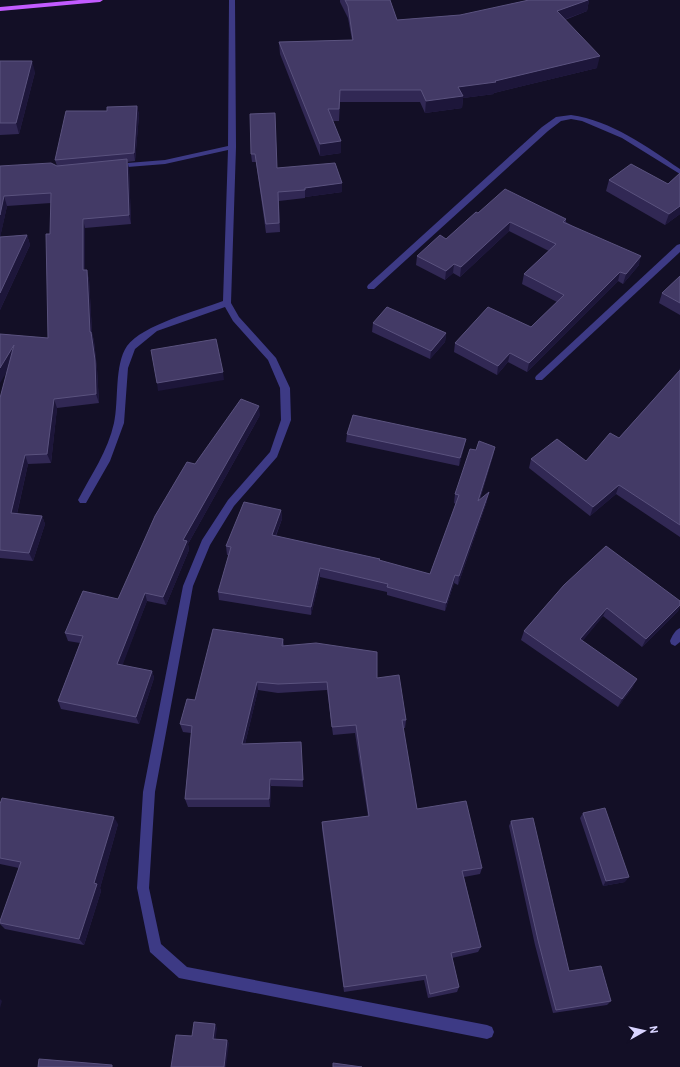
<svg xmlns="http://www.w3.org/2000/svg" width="680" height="1067" viewBox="0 0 680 1067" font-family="Barlow,sans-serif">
  <rect width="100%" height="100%" fill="#130f26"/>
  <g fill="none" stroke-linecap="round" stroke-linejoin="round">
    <g fill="#3d3a85" fill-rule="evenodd">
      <path d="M229,0H235L236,147L231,303L239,317L276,358L290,388L291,420L277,457L234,506L210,545L193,586L175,684L155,792L149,888L161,944L187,967L487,1025L492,1027L494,1032L492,1037L487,1039L184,979L179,978L150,952L149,947L137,888L143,792L183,586L202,540L228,500L270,452L281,420L280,388L268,360L233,321L225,307L157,331L135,349L128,368L124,423L110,461L86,503H80L78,500C91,475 108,451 114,423C119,401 114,365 127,346C142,325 199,310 223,301L228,150L165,164L115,168L111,166L115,164L165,160L228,146Z"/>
      <path d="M571,115C612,121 646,146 680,169V174L622,138L582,121L571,119L561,121L548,131L374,289H368L367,287L368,285L542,127L556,117Z"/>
      <path d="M680,244V252L542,380H536L535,378L536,376L677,245Z"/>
      <path d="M680,628V642L675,646L671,644L670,641C672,636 675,630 680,628Z"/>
    </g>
    <path fill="#c25bff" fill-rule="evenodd" d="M79,0H103L100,2L0,11V7Z"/>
  </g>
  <g fill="#312854">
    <path d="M340,0H390L397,20L460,15L529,0H589L587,11L565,20L597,68L494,93V94L463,98L462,108L425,113L420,102H340L339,121H332L341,153L320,156L280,54L279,42L352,40L348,18L340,2Z"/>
    <path d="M0,61L35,72L19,134L0,135Z"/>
    <path d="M137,106L139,115L135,161L127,162L129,169L131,224L85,228V270L89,279L92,333L94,341L97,369L99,403L57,408L51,463L28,464L17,514L42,516L45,524L33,561L0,558V398L7,371L0,334L48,338L51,203L7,206L0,237L27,235L30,245L0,310V166H57L55,160L107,111Z"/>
    <path d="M275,113L277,168L342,183V192L305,197V198L279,201L280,232L266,233L256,162H252L251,154Z"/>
    <path d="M680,173V214L665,225L606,191L609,180L668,184Z"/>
    <path d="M478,213L566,219V222L639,265L623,284L618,281L527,372L508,362L497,375L454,352L455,343L531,327L557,302L522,284L524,274L549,251L509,231L460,277L453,273L445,280L416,265L417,256L446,239Z"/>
    <path d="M680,276V315L659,303L662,293Z"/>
    <path d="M373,323L446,333L445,342L430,359L372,332Z"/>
    <path d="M680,368V537L616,494L590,516L529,468L531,459L586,461L619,438L679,371Z"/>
    <path d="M260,415L188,544L189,550L166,605L147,601L122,665L152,671L154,678L139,724L61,709L58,701L80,643L68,641L65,633L118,599L195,464Z"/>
    <path d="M347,434L466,439L464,447L459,466L346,442Z"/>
    <path d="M495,447L493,456L480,499L487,501L458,585L454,583L445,611L387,595V592L320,577L311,615L219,600L218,592L229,555H227L226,546L281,510L282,519L276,536L380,559L379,561L430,574L456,504L454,503L455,494L476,450Z"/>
    <path d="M564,585L680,601V607L678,611L642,647L603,616L582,641L633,687L618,707L521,640L524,631Z"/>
    <path d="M283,639L284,646L377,678L406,720L405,728H403L417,809L482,868L480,874L464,877L481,947L478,952L452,958L459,987L457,992L428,998L424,980L344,992L322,829V822L368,816L355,733L333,735L327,690L278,693L258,690L245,744L301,742L303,787L271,786L270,807H188L185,799L191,733L183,732L180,724L195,700Z"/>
    <path d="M0,804L118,824L100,888L101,891L84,945L5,929L0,924V921L19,868L0,864Z"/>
    <path d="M583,813L625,882L603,886L580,818Z"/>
    <path d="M511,821L569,971L611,1001L607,1005L553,1013L535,945L509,826Z"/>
  </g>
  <g fill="#1d163a">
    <path d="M588,0H589L587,11L555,23L557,11Z"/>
    <path d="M600,56L597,68L494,93V94L463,98L462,108L425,113L426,101L458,87L495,81Z"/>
    <path d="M32,61L35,72L19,134L16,123Z"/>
    <path d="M137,106L139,115L135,161L134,153Z"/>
    <path d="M341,141V153L320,156V144Z"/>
    <path d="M127,159L129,169L131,224L129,215Z"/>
    <path d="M342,183V192L305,197V188Z"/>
    <path d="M4,196L7,206L0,238V215Z"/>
    <path d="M680,206V214L665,225L669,214Z"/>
    <path d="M83,219L85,228V280L83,270Z"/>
    <path d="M510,222L509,231L460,277L461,267Z"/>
    <path d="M27,235L30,245L0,310V293Z"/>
    <path d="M641,256L639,265L623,284L626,274Z"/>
    <path d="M454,264L453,273L445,280L446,271Z"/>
    <path d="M87,270L89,279L92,333L94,341L97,369L99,403L96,394L90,332Z"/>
    <path d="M620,272L618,281L527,372L529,363Z"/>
    <path d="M446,333L445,342L430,359L431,351Z"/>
    <path d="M14,345L18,354L0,383V368Z"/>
    <path d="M510,353L508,362L497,375L498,366Z"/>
    <path d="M223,372L224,380L158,391L157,383Z"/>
    <path d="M54,399L57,408L51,463L47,454Z"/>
    <path d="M259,406L260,415L188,544L189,550L166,605L163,597L183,540Z"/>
    <path d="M466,439L464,447L459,466L460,458Z"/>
    <path d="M495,447L493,456L476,510L478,501Z"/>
    <path d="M25,455L28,464L15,522L11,513Z"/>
    <path d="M619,485L616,494L590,516L593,507Z"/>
    <path d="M489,492L487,501L458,585L459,576Z"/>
    <path d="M281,510L282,519L272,544V535Z"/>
    <path d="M42,516L45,524L33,561L29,553Z"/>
    <path d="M320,568V577L311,615V607Z"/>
    <path d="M455,575L454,583L445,611L446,603Z"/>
    <path d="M145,593L147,601L120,672L117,664Z"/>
    <path d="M680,605V607L678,611L642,647L646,639Z"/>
    <path d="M607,608L603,616L577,648L580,639Z"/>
    <path d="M152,671L154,678L139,724L136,717Z"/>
    <path d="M637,679L633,687L618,707L622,699Z"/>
    <path d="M257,682L258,690L243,752L242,744Z"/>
    <path d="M270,779L271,786L270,807L269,799Z"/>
    <path d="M114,817L118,824L100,888L101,891L84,945L79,939L94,883Z"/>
    <path d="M629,877L625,882L603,886L606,881Z"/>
    <path d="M0,999L2,1001L0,1008Z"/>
    <path d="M215,1024L217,1028L215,1043L213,1039Z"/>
    <path d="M227,1040L229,1043L226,1067H224Z"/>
  </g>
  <g fill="#433a66" stroke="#5a527e">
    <path d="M345,0H390L397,20L460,15L529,0H588L557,11L600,56L495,81L496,82L458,87L463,96L426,101L421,90H340L339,109H328L341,141L320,144L279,42L353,40L348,6Z"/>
    <path d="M0,61H32L16,123H0Z"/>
    <path d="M137,106L134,153L55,160L66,111H107V107Z"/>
    <path d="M275,113L277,168L335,163L342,183L305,188V190L278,192L279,223L266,224L255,154H251L250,114Z"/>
    <path d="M127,159L129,215L83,219V270H87L90,332H91L95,360L96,394L54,399L47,454L25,455L11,513L42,516L29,553L0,550V398L14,345L0,368V334L48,338L46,234H50L51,193L4,196L0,215V166L51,163L57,166Z"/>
    <path d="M631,164L668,184L680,173V206L669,214L609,180Z"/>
    <path d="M505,189L566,219L563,222L641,256L626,274L620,272L529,363L510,353L498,366L455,343L488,307L531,327L564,295L524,274L556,244L510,222L461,267L454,264L446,271L417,256L440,235L446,239L476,212L478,213Z"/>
    <path d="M27,235L0,293V237Z"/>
    <path d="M680,276V303L662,293Z"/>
    <path d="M387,307L446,333L431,351L373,323Z"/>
    <path d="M216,339L223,372L157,383L151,350Z"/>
    <path d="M680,370V525L619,485L593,507L531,459L557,439L586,461L610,433L619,438Z"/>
    <path d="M241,399L259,406L183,540L187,541L163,597L145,593L117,664L152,671L136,717L58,701L83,636L65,633L83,591L118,599L155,516L187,462L195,464Z"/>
    <path d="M353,415L466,439L460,458L347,434Z"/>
    <path d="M479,441L495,447L478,501L489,492L459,576L455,575L446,603L387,587L388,584L320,568L311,607L218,592L231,547L226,546L244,502L281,510L272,535L380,559L379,560L430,574L459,495L455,494L470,449L476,450Z"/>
    <path d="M606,546L680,601V605L646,639L607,608L580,639L637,679L622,699L524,631L564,585Z"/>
    <path d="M213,629L283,639L282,646L316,643L377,652V678L399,675L406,720H402L417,809L466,801L482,868L462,871L481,947L451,953L459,987L430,994L426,975L344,987L322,822L369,816L356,725L332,727L327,682L278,684L257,682L242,744L301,742L303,780L270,779L269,799H185L192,726L180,724L187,699L195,700Z"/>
    <path d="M2,798L114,817L94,883L97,884L79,939L0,923V921L21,862L0,858V804Z"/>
    <path d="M605,808L629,877L606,881L583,813Z"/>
    <path d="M533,818L569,971L601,966L611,1001L556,1010L538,940L511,821Z"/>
    <path d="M194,1022L215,1024L213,1039L227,1040L224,1067H171L176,1035L192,1036Z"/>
    <path d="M39,1059L112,1065V1067H38Z"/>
    <path d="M333,1063L362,1067H333Z"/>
  </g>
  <g transform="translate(644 1031) rotate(82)" stroke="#130f26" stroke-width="3" paint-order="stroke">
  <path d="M0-3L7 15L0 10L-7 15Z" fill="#d9d4ff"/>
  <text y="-6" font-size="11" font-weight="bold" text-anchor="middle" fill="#d9d4ff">N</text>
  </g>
</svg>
